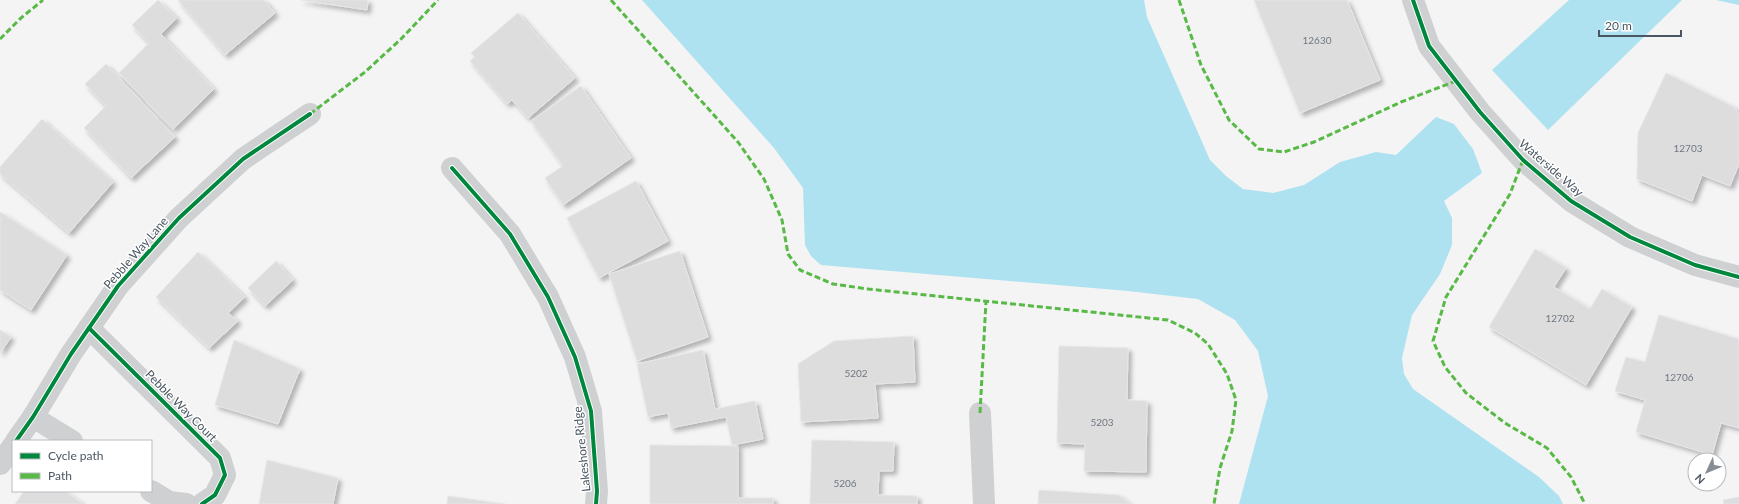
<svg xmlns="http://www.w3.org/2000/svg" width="1739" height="504" viewBox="0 0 1739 504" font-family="Lato,sans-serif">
  <defs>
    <filter id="shadow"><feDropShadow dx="3.5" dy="3.5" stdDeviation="2" flood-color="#0004"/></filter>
  </defs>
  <rect width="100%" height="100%" fill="#f4f4f4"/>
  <g fill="#aee2f0">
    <path d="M642,0H1144L1147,17L1210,160L1226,176L1243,189L1273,193L1304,185L1340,162L1376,152L1396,155L1436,117L1454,124L1473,149L1482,173L1444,201L1452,218V245L1440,274L1412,315L1402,358L1404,374L1413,389L1539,477L1559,496L1563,504H1239L1268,396L1258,351L1235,320L1198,299L1128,291L821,265L811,256L805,245L803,188L774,148Z"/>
    <path d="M1569,0H1682L1548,130L1492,70Z"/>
    <path d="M1716,0H1739V5Z"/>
  </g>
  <g fill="#ddddde" stroke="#e5e6e7" filter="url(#shadow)">
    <path d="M158,0L177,18L161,34L214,89L173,129L119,73L149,43L132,25Z"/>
    <path d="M178,0H264L275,13L225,55Z"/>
    <path d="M301,0H368L367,10Z"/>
    <path d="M1254,0H1347L1380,80L1300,113Z"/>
    <path d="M518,13L575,78L528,118L512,100L507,104L470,61L475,57L471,53Z"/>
    <path d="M106,64L175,137L131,178L84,128L106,106L85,84Z"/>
    <path d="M1666,73L1734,107L1739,115V164L1730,186L1702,175L1692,201L1637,179L1638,133Z"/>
    <path d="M581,86L631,158L563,205L545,178L563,166L531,121Z"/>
    <path d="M42,119L113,182L69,233L0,174V167Z"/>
    <path d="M636,181L668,241L599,278L567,218Z"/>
    <path d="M0,212L67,255L31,310L0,290Z"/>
    <path d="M1535,249L1566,268L1554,287L1590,309L1602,289L1632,307L1586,385L1489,327Z"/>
    <path d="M680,251L708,337L637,361L609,274Z"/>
    <path d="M198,252L245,297L228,313L238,321L209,348L156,297Z"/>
    <path d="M276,261L293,280L265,306L248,288Z"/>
    <path d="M1659,315L1739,339V428L1721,423L1712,455L1636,432L1645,400L1615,391L1626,357L1645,362Z"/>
    <path d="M0,330L11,337L0,353Z"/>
    <path d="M913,336L915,382L875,384L878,418L801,422L798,364L834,341Z"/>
    <path d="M234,340L300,369L278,424L215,405Z"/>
    <path d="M1059,346L1128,348L1127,400L1147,401L1146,472L1084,471L1085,444L1057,443Z"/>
    <path d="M703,350L715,409L755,401L763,439L732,445L726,417L671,428L668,413L648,417L637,364Z"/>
    <path d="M812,440L894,442L893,471H879L878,495L917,496V504H810Z"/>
    <path d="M650,445L738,446V498H773V504H650Z"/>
    <path d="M267,460L338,478L333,504H259Z"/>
    <path d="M1039,490L1119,495L1130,504H1038Z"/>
    <path d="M24,491H65L83,504H15Z"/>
    <path d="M448,496L504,504H447Z"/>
    <path d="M1739,497V504H1724L1723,500Z"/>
  </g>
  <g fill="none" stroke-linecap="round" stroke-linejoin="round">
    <g stroke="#ced0d2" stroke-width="22">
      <path d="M1413,0L1429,46L1480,112L1523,160L1571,201L1630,237L1695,265L1739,277"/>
      <path d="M452,168L510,234L548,297L575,357L591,411L597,491L596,504"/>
      <path d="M89,328L220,458L225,475L215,495L202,504"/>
      <path d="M980,413L984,504"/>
      <path d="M33,417L72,441"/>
      <path d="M16,441L33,417L71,354L118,286L179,218L243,159L310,114"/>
      <path d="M0,464L13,446"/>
      <path d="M151,491L169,502L186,504"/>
    </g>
    <g stroke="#58b947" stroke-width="3" stroke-dasharray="6 3" stroke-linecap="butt">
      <path d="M611,0L738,142L764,179L782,220L788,254L800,270L833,284L868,289L1168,320L1195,333L1208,344L1227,374L1236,400L1232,431L1220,468L1214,504"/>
      <path d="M1179,0L1201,65L1229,120L1259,149L1284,152L1314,142L1401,102L1456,81"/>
      <path d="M0,39L21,18L43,0"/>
      <path d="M310,114L365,72L401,39L438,0"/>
      <path d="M1523,160L1510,194L1446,297L1433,341L1445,367L1466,393L1505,423L1547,448L1571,477L1585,504"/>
      <path d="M980,413L986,301"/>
    </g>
    <defs>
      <g id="cycleway">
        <path d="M1413,0L1429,46L1480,112L1523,160L1571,201L1630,237L1695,265L1739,277"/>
        <path d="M452,168L510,234L548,297L575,357L591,411L597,491L596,504"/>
        <path d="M89,328L220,458L225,475L215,495L202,504"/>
        <path d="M16,441L33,417L71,354L118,286L179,218L243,159L310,114"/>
      </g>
    </defs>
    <use href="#cycleway" stroke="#fff" stroke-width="6"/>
    <use href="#cycleway" stroke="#00873e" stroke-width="4"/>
  </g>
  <g text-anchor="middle" stroke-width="3" stroke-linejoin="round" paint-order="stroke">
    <g font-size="10" fill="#707881">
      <text x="1317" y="44">12630</text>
      <text x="1688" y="152">12703</text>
      <text x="1560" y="322">12702</text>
      <text x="856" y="377">5202</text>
      <text x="1679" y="381">12706</text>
      <text x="1102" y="426">5203</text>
      <text x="845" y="487">5206</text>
    </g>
    <g font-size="12" fill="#4a5661" stroke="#fff">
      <text transform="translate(1551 168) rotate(41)" y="4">Waterside Way</text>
      <text transform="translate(136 253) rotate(-49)" y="4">Pebble Way Lane</text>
      <text transform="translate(181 406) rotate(45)" y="4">Pebble Way Court</text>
      <text transform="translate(582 449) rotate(-96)" y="4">Lakeshore Ridge</text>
    </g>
  </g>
  <rect x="12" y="440" width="140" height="52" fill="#ffffff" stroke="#b7bbc0"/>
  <rect x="20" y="453" width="20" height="6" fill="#00873e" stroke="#b7bbc0"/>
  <text x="48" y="460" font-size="12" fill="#4a5661">Cycle path</text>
  <rect x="20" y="473" width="20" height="6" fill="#58b947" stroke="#b7bbc0"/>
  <text x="48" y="480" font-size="12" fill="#4a5661">Path</text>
  <g transform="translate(1707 472) rotate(226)"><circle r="19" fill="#ffffff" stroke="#b7bbc0"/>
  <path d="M0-3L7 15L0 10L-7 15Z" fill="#868d94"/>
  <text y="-6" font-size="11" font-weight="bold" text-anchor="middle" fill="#4a5661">N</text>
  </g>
  <path d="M1599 30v6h82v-6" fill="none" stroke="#4a5661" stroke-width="2"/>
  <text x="1605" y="30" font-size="12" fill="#4a5661" stroke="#ffffff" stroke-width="3" paint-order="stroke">20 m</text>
</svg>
